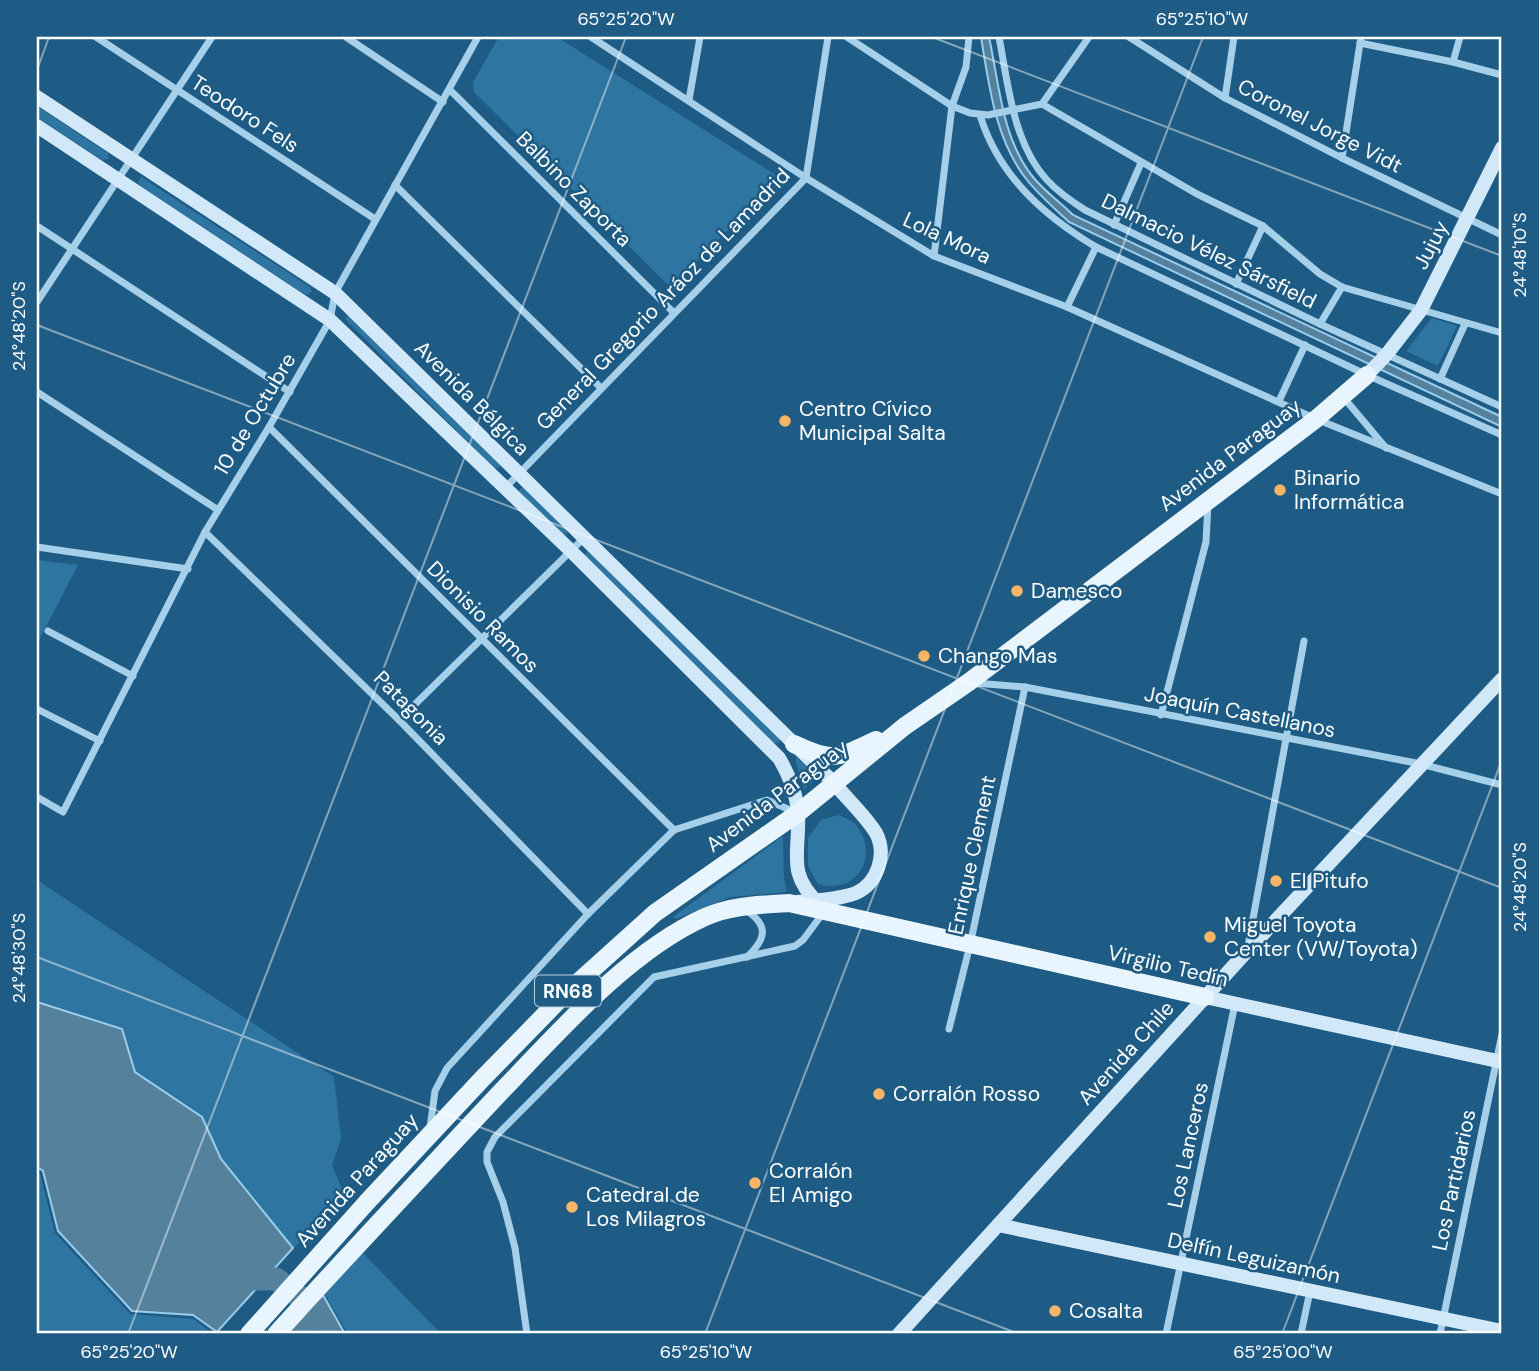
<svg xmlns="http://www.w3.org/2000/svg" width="1539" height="1371" viewBox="0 0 1539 1371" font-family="'DM Sans',sans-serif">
  <rect width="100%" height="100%" fill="#1e5c85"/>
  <g fill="#2e75a1">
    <path d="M499,37H557L776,175V182L675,283L667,284L474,92L473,82Z"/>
    <path d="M37,106L108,153L109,159L102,160L37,117Z"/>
    <path d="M141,177L310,287L312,292L307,295L303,293L141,186L138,182Z"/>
    <path d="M349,314L501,465L499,468L493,467L345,319Z"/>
    <path d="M1432,318L1457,326L1438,366L1406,351Z"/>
    <path d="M523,487L568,530L566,535H563L521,495L519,490Z"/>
    <path d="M588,551L780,739L779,743H772L584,555Z"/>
    <path d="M37,560L78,565L37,644Z"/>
    <path d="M796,757L818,776V778L804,789L796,763Z"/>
    <path d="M838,815C843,817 849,819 853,822C882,852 859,896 818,884L808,866V838L821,820Z"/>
    <path d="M783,836L784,878L787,892L730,897L676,919L673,917Z"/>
    <path d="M37,880L334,1077L341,1139L332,1165L344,1194L294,1248L221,1159L202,1117L135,1072L122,1029L37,1002Z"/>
    <path d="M37,1172L40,1174L55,1233L130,1314L194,1319L213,1334H37Z"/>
    <path d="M363,1253L441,1334H348L324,1293Z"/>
  </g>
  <g fill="#55819d" stroke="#99cdec" stroke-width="2">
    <path d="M981,37H989C999,83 1002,139 1033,177C1044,191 1060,202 1073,215L1502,417V427L1069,222C1055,209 1039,195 1027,180C995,140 989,85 981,37Z"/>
    <path d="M37,1002L122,1029L135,1072L202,1117L221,1159L293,1248L217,1332L193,1315L132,1311L58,1231L43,1171L37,1167Z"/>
    <path d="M323,1295L345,1334H287Z"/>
  </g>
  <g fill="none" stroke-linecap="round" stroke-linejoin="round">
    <path stroke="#55819d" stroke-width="23" d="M234,1279H276L315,1309L330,1334"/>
    <g stroke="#a6d0ea" stroke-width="7">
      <path d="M96,37L375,219"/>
      <path d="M346,37L443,102"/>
      <path d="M591,37L806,178L934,256L1067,307L1316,419L1502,494"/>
      <path d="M847,37L952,106L970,113L988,115L1042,104L1089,37"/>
      <path d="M999,37C1008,84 1013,143 1047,180C1058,192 1071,201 1085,210L1320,324L1502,407"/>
      <path d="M1129,37L1225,98L1342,158L1502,235"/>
      <path d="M1360,43L1453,62L1502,75"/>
      <path d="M1453,62L1460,37"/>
      <path d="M450,90L674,313"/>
      <path d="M1225,98L1234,37"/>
      <path d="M689,100L700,37"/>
      <path d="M1042,104L1197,194L1263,226L1320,274L1342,287L1502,333"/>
      <path d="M980,115C998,175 1044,216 1096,247L1367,375L1502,435"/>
      <path d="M1342,158L1361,37"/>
      <path d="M395,185L601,388"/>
      <path d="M1114,225L1141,163"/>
      <path d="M37,226L290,392"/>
      <path d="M934,256L952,106L966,67L969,37"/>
      <path d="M1236,284L1263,226"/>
      <path d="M37,302L212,37"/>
      <path d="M1067,307L1096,247"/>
      <path d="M1320,324L1342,287"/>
      <path d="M1440,379L1465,324"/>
      <path d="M37,392L218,510"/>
      <path d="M1344,398L1386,448"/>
      <path d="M1279,401L1305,345"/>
      <path d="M269,427L674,830"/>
      <path d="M505,488L806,178L828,37"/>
      <path d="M205,532L399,720L588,914"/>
      <path d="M37,547L188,569"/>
      <path d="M48,631L133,676"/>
      <path d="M974,683L1025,687L1421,764L1502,785"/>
      <path d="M37,709L100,741"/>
      <path d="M1161,715L1206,542L1208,503"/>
      <path d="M399,720L584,538"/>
      <path d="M37,797L63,812L205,532L269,427L330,320L335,293L478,37"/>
      <path d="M744,909C770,925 766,939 747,957"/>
      <path d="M1248,946L1304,641"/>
      <path d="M949,1029L970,945L1025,687"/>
      <path d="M430,1128L435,1091L447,1068L588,914L674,830L767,800L797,813"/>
      <path d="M527,1334L515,1248L503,1202L487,1162V1152L495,1137L654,977L795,946L803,940L823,913"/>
      <path d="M1166,1334L1235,1004"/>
      <path d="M1301,1334L1310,1291"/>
      <path d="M1440,1334L1502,1034"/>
    </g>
    <g stroke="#d1e8f8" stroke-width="14">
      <path d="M37,97L335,293L834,783C847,799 865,815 876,833C887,854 878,883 856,893C838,900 815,900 797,902"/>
      <path d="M37,126L330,320L570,550L779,758C789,775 797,795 798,814C800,853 786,873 819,904"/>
      <path d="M1367,375L1387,354L1421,310L1502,148"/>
      <path d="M1205,997L1502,1062"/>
      <path d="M998,1225L1502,1331"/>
      <path d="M899,1334L1248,950L1502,679"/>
    </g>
    <g stroke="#e9f5fe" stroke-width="18">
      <path d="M794,744C834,763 837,758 876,740"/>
      <path d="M249,1334L367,1202L482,1079L564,995L655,913L798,813L905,726L969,682L1316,419L1367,375"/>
      <path d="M276,1334C349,1254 423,1175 497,1096C556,1035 627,952 705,917C732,905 760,905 789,903L1205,997"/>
    </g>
  </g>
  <path fill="none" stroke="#fff" stroke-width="2" stroke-opacity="0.45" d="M932,37L1502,256M37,70L49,37M37,325L1502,888M37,957L1019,1334M128,1334L626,37M705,1334L1203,37M1282,1334L1502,760"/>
  <g fill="#f9b565" stroke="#1e5c85" stroke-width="2.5">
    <circle cx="785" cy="421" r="7"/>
    <circle cx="1280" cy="490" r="7"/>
    <circle cx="1017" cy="591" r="7"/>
    <circle cx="924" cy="656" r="7"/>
    <circle cx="1276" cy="881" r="7"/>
    <circle cx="1210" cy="937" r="7"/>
    <circle cx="879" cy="1094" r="7"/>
    <circle cx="755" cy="1183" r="7"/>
    <circle cx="572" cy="1207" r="7"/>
    <circle cx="1055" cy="1311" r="7"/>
  </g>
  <g text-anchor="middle" stroke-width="5" stroke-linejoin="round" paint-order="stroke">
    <rect fill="#1e5c85" stroke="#bcceda" stroke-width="2" x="535" y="975.5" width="66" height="31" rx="5"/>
    <g font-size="19" font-weight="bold" fill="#fff">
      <text x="568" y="998">RN68</text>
    </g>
    <g font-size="21" fill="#fff" stroke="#1e5c85">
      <text transform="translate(245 114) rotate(33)" y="7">Teodoro Fels</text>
      <text transform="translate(1320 126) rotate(27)" y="7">Coronel Jorge Vidt</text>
      <text transform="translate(574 189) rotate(45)" y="7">Balbino Zaporta</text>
      <text transform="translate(947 238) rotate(25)" y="7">Lola Mora</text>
      <text transform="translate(1431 245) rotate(-63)" y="7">Jujuy</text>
      <text transform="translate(1209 251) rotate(26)" y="7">Dalmacio Vélez Sársfield</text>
      <text transform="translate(663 299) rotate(-46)" y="7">General Gregorio Aráoz de Lamadrid</text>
      <text transform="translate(472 398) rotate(45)" y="7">Avenida Bélgica</text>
      <text transform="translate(255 414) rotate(-59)" y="7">10 de Octubre</text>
      <text transform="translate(1230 455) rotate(-37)" y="7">Avenida Paraguay</text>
      <text transform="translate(483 617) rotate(45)" y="7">Dionisio Ramos</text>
      <text transform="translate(411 708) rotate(45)" y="7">Patagonia</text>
      <text transform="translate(1240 712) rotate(11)" y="7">Joaquín Castellanos</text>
      <text transform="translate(777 796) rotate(-37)" y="7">Avenida Paraguay</text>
      <text transform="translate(972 855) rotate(-78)" y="7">Enrique Clement</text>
      <text transform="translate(1168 966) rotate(13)" y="7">Virgilio Tedín</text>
      <text transform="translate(1126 1053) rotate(-48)" y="7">Avenida Chile</text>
      <text transform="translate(1188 1145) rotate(-78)" y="7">Los Lanceros</text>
      <text transform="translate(357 1180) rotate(-48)" y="7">Avenida Paraguay</text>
      <text transform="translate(1454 1180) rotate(-78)" y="7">Los Partidarios</text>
      <text transform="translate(1254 1258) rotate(12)" y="7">Delfín Leguizamón</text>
    </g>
    <g font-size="21" fill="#fff" stroke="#1e5c85" text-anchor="start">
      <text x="799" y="416">Centro Cívico<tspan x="799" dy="24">Municipal Salta</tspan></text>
      <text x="1294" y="485">Binario<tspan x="1294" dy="24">Informática</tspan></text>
      <text x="1031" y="598">Damesco</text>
      <text x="938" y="663">Chango Mas</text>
      <text x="1290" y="888">El Pitufo</text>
      <text x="1224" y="932">Miguel Toyota<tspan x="1224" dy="24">Center (VW/Toyota)</tspan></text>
      <text x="893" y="1101">Corralón Rosso</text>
      <text x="769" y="1178">Corralón<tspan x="769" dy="24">El Amigo</tspan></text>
      <text x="586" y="1202">Catedral de<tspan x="586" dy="24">Los Milagros</tspan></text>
      <text x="1069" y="1318">Cosalta</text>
    </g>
  </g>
  <rect width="1539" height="1371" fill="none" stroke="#1e5c85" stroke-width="77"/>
  <rect x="38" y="38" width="1462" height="1294" fill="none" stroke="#fff" stroke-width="2.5"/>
  <g font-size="18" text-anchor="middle" fill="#fff">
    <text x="626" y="25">65°25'20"W</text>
    <text x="1202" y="25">65°25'10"W</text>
    <text transform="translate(1520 255) rotate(-90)" y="6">24°48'10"S</text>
    <text transform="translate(19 326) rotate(-90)" y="6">24°48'20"S</text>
    <text transform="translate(1520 887) rotate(-90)" y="6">24°48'20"S</text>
    <text transform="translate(19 958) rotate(-90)" y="6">24°48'30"S</text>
    <text x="129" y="1358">65°25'20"W</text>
    <text x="706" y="1358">65°25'10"W</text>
    <text x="1283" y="1358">65°25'00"W</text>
  </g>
</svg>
